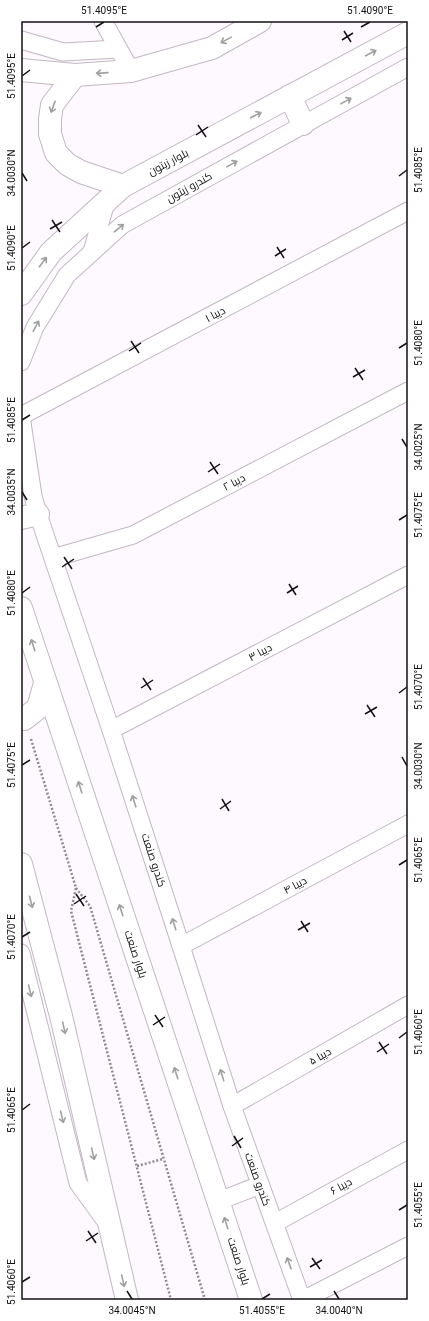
<svg xmlns="http://www.w3.org/2000/svg" width="429" height="1321" viewBox="0 0 429 1321" font-family="Roboto,Cairo,sans-serif">
  <rect width="100%" height="100%" fill="#fef9fe"/>
  <g fill="none" stroke-linecap="round" stroke-linejoin="round">
    <defs>
      <g id="street">
        <path d="M103,21L131,71"/>
        <path d="M21,40L63,52L118,49"/>
        <path d="M92,252L106,202"/>
        <path d="M21,362L35,327L67,275L122,225L408,67"/>
        <path d="M21,416L33,496L38,514L111,730L181,946L232,1106L302,1300"/>
        <path d="M21,416L408,211"/>
        <path d="M53,558L133,535L408,391"/>
        <path d="M111,730L408,575"/>
        <path d="M181,946L408,824"/>
        <path d="M21,953L78,1183L107,1223"/>
        <path d="M232,1106L408,1005"/>
        <path d="M219,1201L260,1185"/>
        <path d="M275,1223L408,1150"/>
        <path d="M303,1300L408,1246"/>
      </g>
      <g id="secondary">
        <path d="M21,70L75,75L131,71L212,48L260,21"/>
        <path d="M75,75L52,105L50,119V134L56,153L67,164L81,172L123,186"/>
        <path d="M290,96L303,124"/>
        <path d="M21,294L51,252L123,186L408,33"/>
        <path d="M21,518L38,514"/>
        <path d="M21,608L251,1300"/>
        <path d="M21,719H24L38,708L45,683"/>
        <path d="M21,864L61,1016L127,1300"/>
      </g>
    </defs>
    <use href="#street" stroke="#c2b7c2" stroke-width="19"/>
    <use href="#secondary" stroke="#c2b7c2" stroke-width="24"/>
    <g stroke="#8e8a8e" stroke-width="2.5" stroke-dasharray="2 2" stroke-linecap="butt">
      <path d="M31,739L76,888L71,911L171,1300"/>
      <path d="M76,888L90,906L205,1300"/>
      <path d="M137,1166L163,1159"/>
    </g>
    <use href="#street" stroke="#fff" stroke-width="17"/>
    <use href="#secondary" stroke="#fff" stroke-width="22"/>
  </g>
  <defs><path id="oneway-shaft" d="M-6 0H5M1.5-3L5.5 0L1.5 3" fill="none" stroke-width="1.6" stroke-linecap="round" stroke-linejoin="round"/></defs>
  <g stroke="#a19fa1">
    <use href="#oneway-shaft" transform="translate(226 40) rotate(151)"/>
    <use href="#oneway-shaft" transform="translate(371 53) rotate(-28)"/>
    <use href="#oneway-shaft" transform="translate(102 73) rotate(176)"/>
    <use href="#oneway-shaft" transform="translate(346 101) rotate(-29)"/>
    <use href="#oneway-shaft" transform="translate(53 107) rotate(110)"/>
    <use href="#oneway-shaft" transform="translate(256 115) rotate(-28)"/>
    <use href="#oneway-shaft" transform="translate(232 164) rotate(-29)"/>
    <use href="#oneway-shaft" transform="translate(119 228) rotate(-39)"/>
    <use href="#oneway-shaft" transform="translate(43 262) rotate(-53)"/>
    <use href="#oneway-shaft" transform="translate(36 326) rotate(-62)"/>
    <use href="#oneway-shaft" transform="translate(33 645) rotate(-108)"/>
    <use href="#oneway-shaft" transform="translate(80 787) rotate(-108)"/>
    <use href="#oneway-shaft" transform="translate(134 801) rotate(-108)"/>
    <use href="#oneway-shaft" transform="translate(31 902) rotate(75)"/>
    <use href="#oneway-shaft" transform="translate(121 910) rotate(-108)"/>
    <use href="#oneway-shaft" transform="translate(174 924) rotate(-108)"/>
    <use href="#oneway-shaft" transform="translate(30 991) rotate(76)"/>
    <use href="#oneway-shaft" transform="translate(64 1028) rotate(77)"/>
    <use href="#oneway-shaft" transform="translate(176 1073) rotate(-108)"/>
    <use href="#oneway-shaft" transform="translate(222 1075) rotate(-107)"/>
    <use href="#oneway-shaft" transform="translate(62 1117) rotate(76)"/>
    <use href="#oneway-shaft" transform="translate(93 1154) rotate(77)"/>
    <use href="#oneway-shaft" transform="translate(226 1223) rotate(-108)"/>
    <use href="#oneway-shaft" transform="translate(289 1263) rotate(-110)"/>
    <use href="#oneway-shaft" transform="translate(123 1281) rotate(77)"/>
  </g>
  <path fill="none" stroke="#131013" stroke-width="1.5" d="M96,27L104,22M361,27L370,22M344,31L351,42M342,40L353,33M22,76L30,70M198,125L206,137M196,135L208,127M22,173L27,181M399,176L407,170M52,220L60,232M50,229L62,222M277,247L284,258M22,248L30,242M275,256L286,249M131,341L139,353M399,348L407,343M129,351L141,343M355,368L363,380M353,377L365,370M22,420L30,415M402,439L407,447M210,462L218,474M208,472L220,464M22,492L27,500M399,520L407,515M64,557L72,569M62,567L74,559M289,584L296,595M22,593L30,587M287,593L298,586M143,678L151,690M141,688L153,680M399,693L407,687M367,705L375,717M365,714L377,707M402,757L407,766M22,765L30,760M222,799L229,811M220,809L231,801M399,865L407,860M76,894L84,906M74,904L86,896M301,921L308,932M298,930L310,923M22,937L30,932M155,1015L163,1027M153,1025L165,1017M399,1038L407,1032M379,1042L387,1054M377,1052L389,1044M22,1110L30,1104M234,1136L241,1148M232,1146L243,1138M399,1210L407,1205M88,1231L96,1243M86,1241L98,1233M312,1258L320,1269M310,1267L322,1260M22,1282L30,1277M127,1291L132,1299M334,1291L339,1299M262,1299L270,1294"/>
  <g text-anchor="middle" stroke-width="4" stroke-linejoin="round" paint-order="stroke">
    <g font-size="11" fill="#131013" stroke="#fff">
      <text transform="translate(168 162) rotate(-28)" y="4">بلوار زیتون</text>
      <text transform="translate(189 187) rotate(-29)" y="4">کندرو زیتون</text>
      <text transform="translate(215 314) rotate(-28)" y="4">دیبا ۱</text>
      <text transform="translate(234 482) rotate(-28)" y="4">دیبا ۲</text>
      <text transform="translate(260 652) rotate(-28)" y="4">دیبا ۳</text>
      <text transform="translate(154 860) rotate(72)" y="4">کندرو صنعت</text>
      <text transform="translate(295 885) rotate(-28)" y="4">دیبا ۴</text>
      <text transform="translate(136 954) rotate(72)" y="4">بلوار صنعت</text>
      <text transform="translate(320 1056) rotate(-30)" y="4">دیبا ۵</text>
      <text transform="translate(258 1179) rotate(70)" y="4">کندرو صنعت</text>
      <text transform="translate(341 1186) rotate(-29)" y="4">دیبا ۶</text>
      <text transform="translate(239 1261) rotate(72)" y="4">بلوار صنعت</text>
    </g>
  </g>
  <rect width="429" height="1321" fill="none" stroke="#ffffff" stroke-width="44"/>
  <rect x="22" y="22" width="385" height="1277" fill="none" stroke="#131013" stroke-width="1.5"/>
  <g font-size="10" text-anchor="middle" fill="#131013">
    <text x="104" y="14">51.4095°E</text>
    <text x="370" y="14">51.4090°E</text>
    <text transform="translate(11 76) rotate(-90)" y="4">51.4095°E</text>
    <text transform="translate(418 170) rotate(-90)" y="4">51.4085°E</text>
    <text transform="translate(11 173) rotate(-90)" y="4">34.0030°N</text>
    <text transform="translate(11 248) rotate(-90)" y="4">51.4090°E</text>
    <text transform="translate(418 343) rotate(-90)" y="4">51.4080°E</text>
    <text transform="translate(11 420) rotate(-90)" y="4">51.4085°E</text>
    <text transform="translate(418 447) rotate(-90)" y="4">34.0025°N</text>
    <text transform="translate(11 492) rotate(-90)" y="4">34.0035°N</text>
    <text transform="translate(418 515) rotate(-90)" y="4">51.4075°E</text>
    <text transform="translate(11 593) rotate(-90)" y="4">51.4080°E</text>
    <text transform="translate(418 687) rotate(-90)" y="4">51.4070°E</text>
    <text transform="translate(11 765) rotate(-90)" y="4">51.4075°E</text>
    <text transform="translate(418 766) rotate(-90)" y="4">34.0030°N</text>
    <text transform="translate(418 860) rotate(-90)" y="4">51.4065°E</text>
    <text transform="translate(11 937) rotate(-90)" y="4">51.4070°E</text>
    <text transform="translate(418 1032) rotate(-90)" y="4">51.4060°E</text>
    <text transform="translate(11 1110) rotate(-90)" y="4">51.4065°E</text>
    <text transform="translate(418 1205) rotate(-90)" y="4">51.4055°E</text>
    <text transform="translate(11 1282) rotate(-90)" y="4">51.4060°E</text>
    <text x="132" y="1314">34.0045°N</text>
    <text x="262" y="1314">51.4055°E</text>
    <text x="339" y="1314">34.0040°N</text>
  </g>
</svg>
